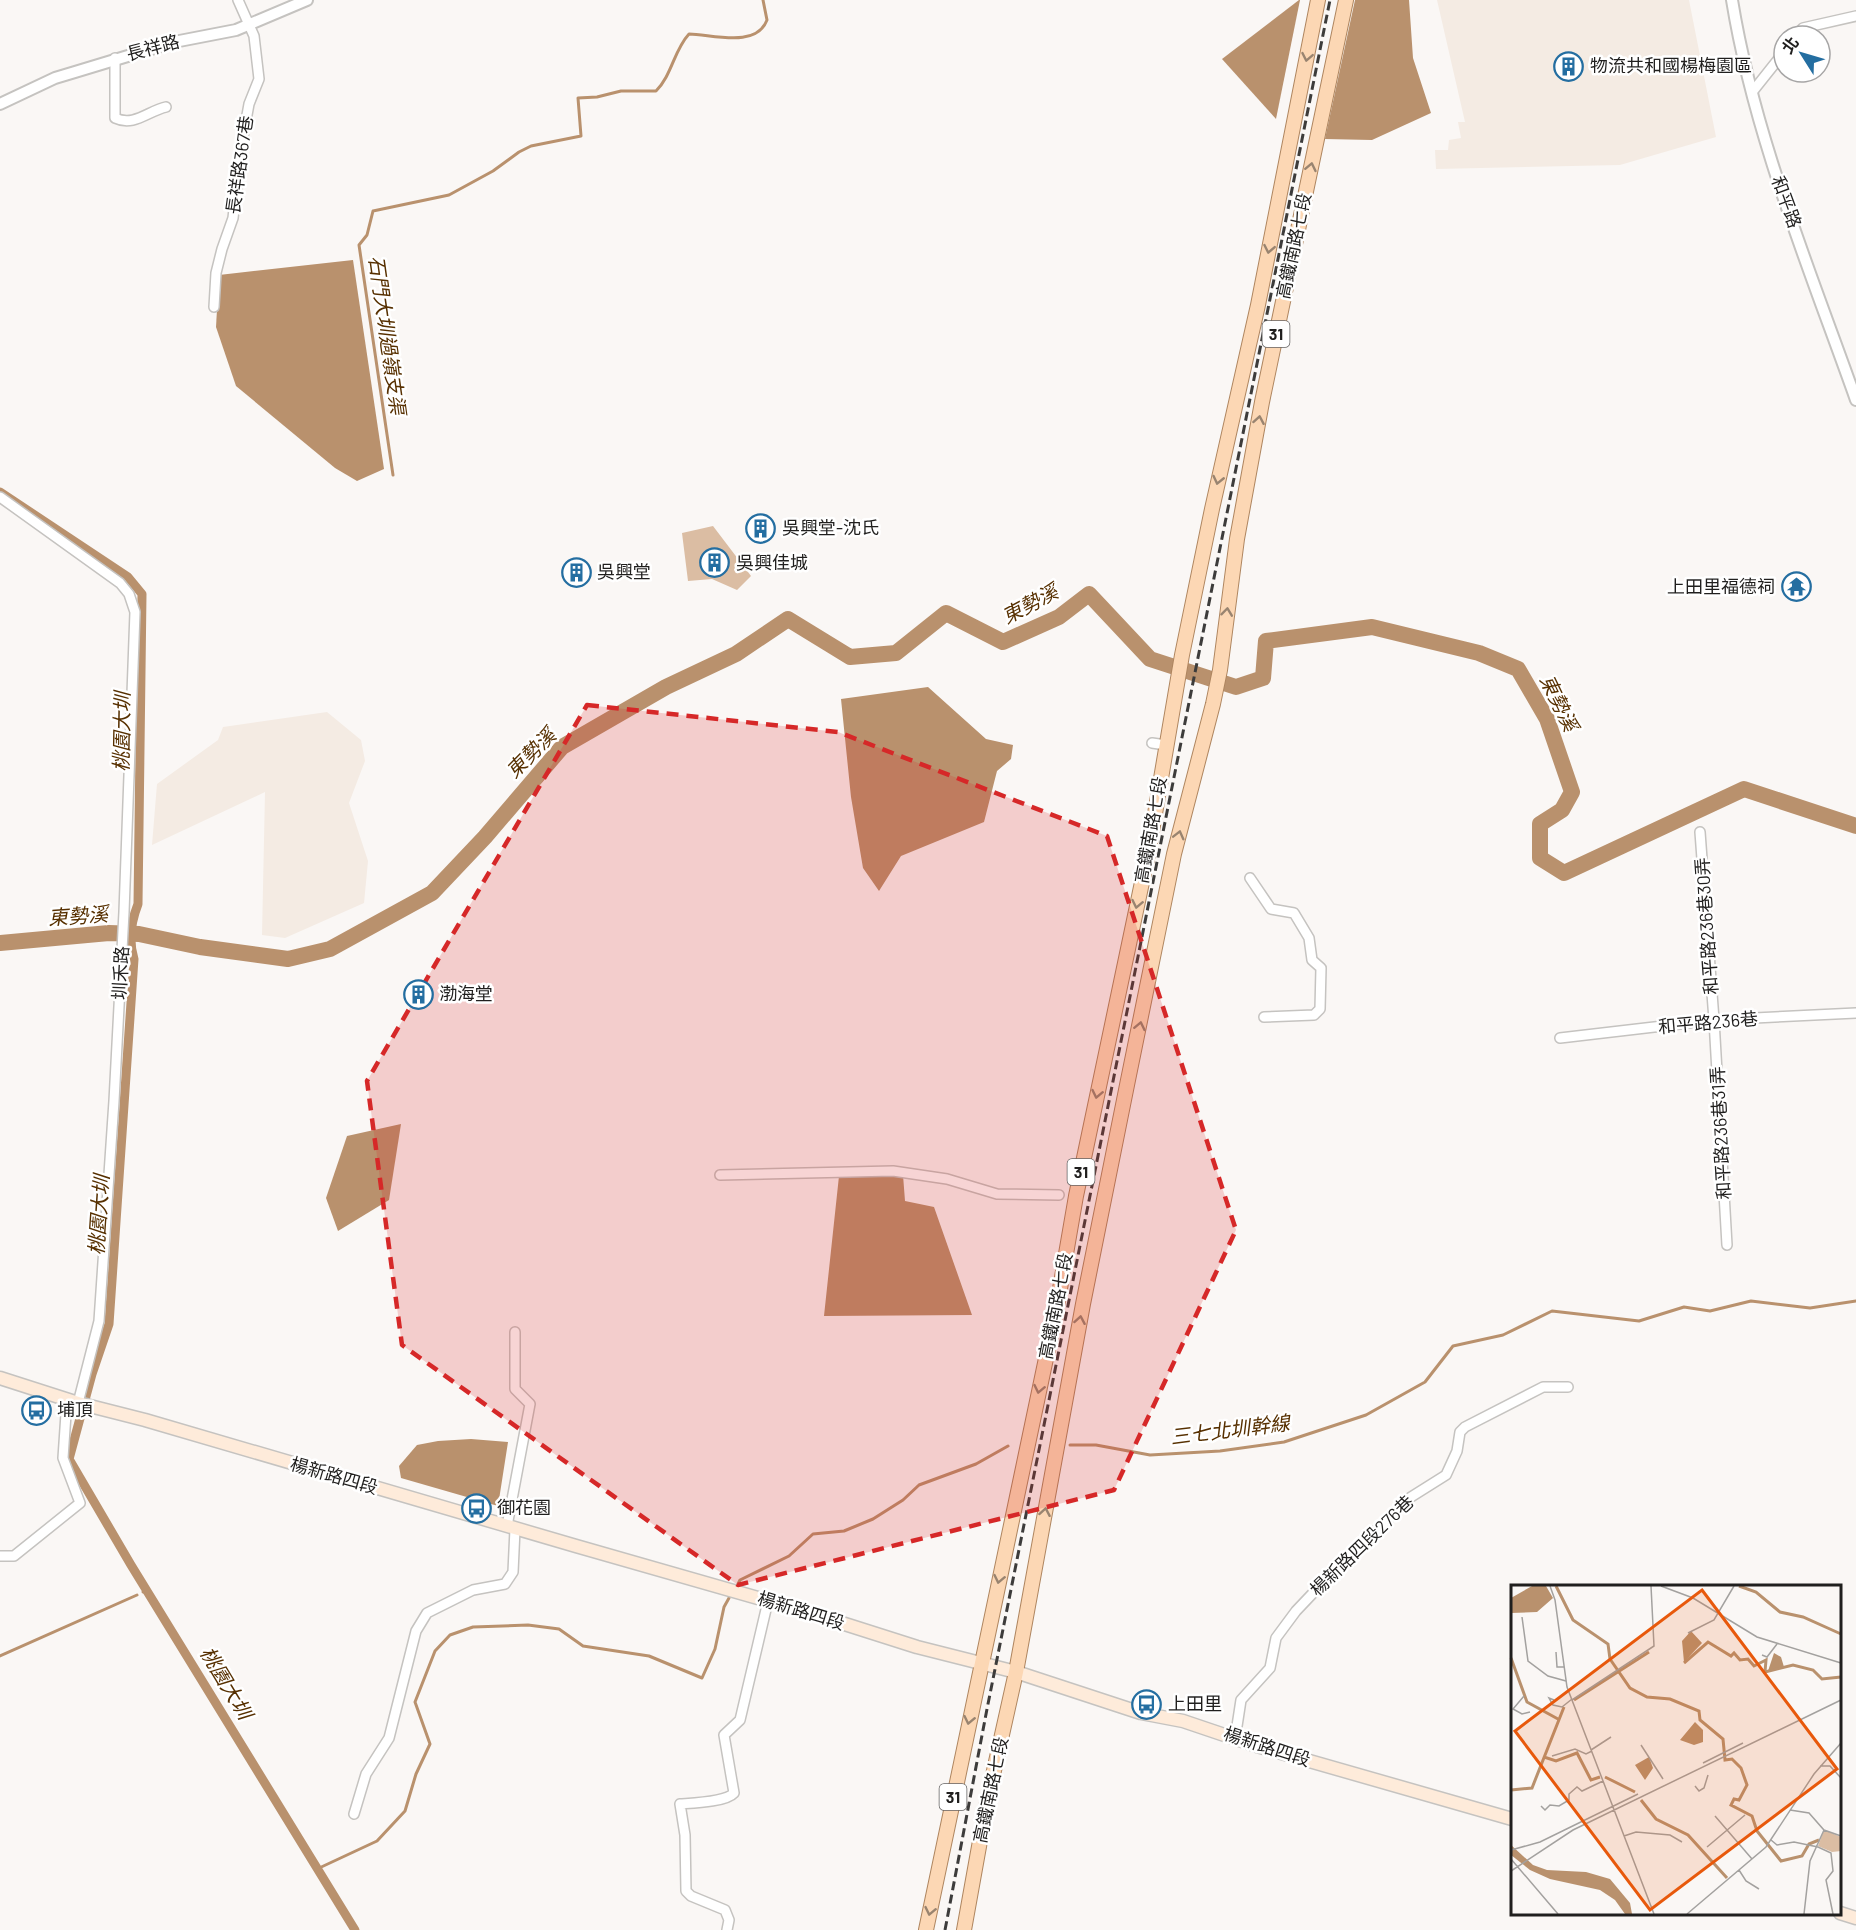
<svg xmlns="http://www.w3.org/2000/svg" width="1856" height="1930" viewBox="0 0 1856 1930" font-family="Barlow,'Noto Sans TC',sans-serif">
  <rect width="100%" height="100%" fill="#faf7f5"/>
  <g fill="#f4ebe3">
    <path d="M1437,0H1689L1716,137L1620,165L1436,169L1435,150H1448L1449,140L1461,138L1458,122H1465Z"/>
    <path d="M327,712L361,740L365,761L349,803L368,861L364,903L285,938L262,935L265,792L152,845L157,784L218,740L223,727Z"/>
  </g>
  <path fill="#dbbda3" d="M713,526L751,576L737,590L712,579L688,581L682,533Z"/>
  <g fill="#b9916d">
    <path d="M1299,0H1300L1276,119L1222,59Z"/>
    <path d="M1355,0H1409L1413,58L1431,113L1372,140L1325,139Z"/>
    <path d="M353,260L384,469L357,481L335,468L236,386L216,327L219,275Z"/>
    <path d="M928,687L986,739L1013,745L1011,759L997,771L984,822L901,856L879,891L863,868L851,797L841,699Z"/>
    <path d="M401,1124L389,1200L338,1231L326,1198L347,1136Z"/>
    <path d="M903,1175L905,1201L934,1207L972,1315L824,1316L839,1176Z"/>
    <path d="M471,1439L508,1442L498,1506L401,1478L399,1466L417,1445L438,1441Z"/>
  </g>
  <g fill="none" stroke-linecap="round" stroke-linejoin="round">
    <g stroke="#b9916d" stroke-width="3">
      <path d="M393,475L359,245L367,235L373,211L449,195L493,171L519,152L531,146L581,136L578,98L597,97L621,91H656C672,75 674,50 689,34C711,34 756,49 767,20L763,0"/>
      <path d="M1070,1445H1096L1150,1455L1220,1451L1284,1442L1366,1415L1425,1382L1453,1346L1503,1335L1552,1311L1639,1321L1684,1307L1710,1311L1751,1301L1810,1308L1856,1301"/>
      <path d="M738,1584L740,1580L789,1556L813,1534L844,1531L873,1519L903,1500L919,1485L976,1464L1008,1446"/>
      <path d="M143,1592L146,1590"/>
      <path d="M0,1656L137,1595"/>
      <path d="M317,1869L377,1841L405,1811L416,1774L430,1744L415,1702L435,1651L450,1635L473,1627L528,1625L559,1629L583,1646L649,1656L702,1678L715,1649L724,1607L729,1598"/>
    </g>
    <path stroke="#b9916d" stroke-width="9" d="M0,492L128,577L142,594L138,904C131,922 128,940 134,959L109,1324L92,1374L69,1459L131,1565L355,1930"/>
    <path stroke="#b9916d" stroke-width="16" d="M0,943L109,933L139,934L200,947L288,959L330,949L432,893L485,837L562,747L666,687L736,654L788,619L850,657L896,653L946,613L1003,642L1059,617L1089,594L1150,659L1236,687L1263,678L1266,641L1372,627L1479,653L1518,669L1547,719L1572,792L1562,810L1540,824V858L1564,873L1744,789L1856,826"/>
    <defs>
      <g id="minor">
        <path d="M1796,36L1803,28L1856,16"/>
        <path d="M115,58V118C134,127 148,111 166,107"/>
        <path d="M1753,91L1784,52"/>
        <path d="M214,307L216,273L222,249L233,218L241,148L249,104L259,79L254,36L238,0"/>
        <path d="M0,497L120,583L129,594L135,612L124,912L114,1101L99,1321L78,1403"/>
        <path d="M1152,743L1166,745"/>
        <path d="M1700,832L1714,1020L1727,1245"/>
        <path d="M1250,878L1271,909L1294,913L1309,938L1312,960L1321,968L1320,1009L1314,1015L1264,1017"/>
        <path d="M1560,1038L1714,1020L1856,1013"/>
        <path d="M720,1175L893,1171L947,1179L997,1194L1059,1195"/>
        <path d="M507,1526L530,1404L515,1389V1332"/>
        <path d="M0,1556H14L80,1503L63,1458L67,1399"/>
        <path d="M1235,1739L1241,1700L1270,1668L1276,1638L1296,1611L1333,1572L1411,1497L1446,1475L1457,1451L1460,1432L1465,1427L1543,1387H1568"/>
        <path d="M354,1814L366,1774L389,1738L416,1631L427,1613L473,1590L505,1584L513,1572L515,1529"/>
        <path d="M727,1930L729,1920L725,1910L691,1896L686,1891L685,1835L680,1804C693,1803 726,1802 734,1793L724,1735L740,1720L768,1601"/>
      </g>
      <g id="tertiary">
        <path d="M1732,0C1754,136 1810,270 1856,400"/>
        <path d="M0,104L55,78L75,72L174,42L236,30L307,0"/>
      </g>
      <g id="secondary">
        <path d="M0,1378L78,1403L145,1420L576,1546L807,1612L917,1647L1016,1672L1141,1713L1183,1721L1257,1746L1512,1819"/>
        <path d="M1840,1913L1856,1918"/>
      </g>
      <g id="primary">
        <path d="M926,1930L1057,1306L1076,1196L1149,849L1182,655L1212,509L1258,305L1318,0"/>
        <path d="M964,1930L987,1802L1016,1672L1083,1304L1127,1085L1174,854L1213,704L1220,670L1237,539L1262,402L1346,0"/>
      </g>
    </defs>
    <use href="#minor" stroke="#c5c3c0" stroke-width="12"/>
    <use href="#tertiary" stroke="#c5c3c0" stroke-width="14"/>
    <use href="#secondary" stroke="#c5c3c0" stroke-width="15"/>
    <use href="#primary" stroke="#ae855f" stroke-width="16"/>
    <use href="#minor" stroke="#fff" stroke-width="9"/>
    <use href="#tertiary" stroke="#fff" stroke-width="10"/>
    <use href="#secondary" stroke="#feebda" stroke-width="12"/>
    <use href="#primary" stroke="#fcd7b4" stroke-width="14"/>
    <path stroke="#3d3c3b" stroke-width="3" stroke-dasharray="9 4.5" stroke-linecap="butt" d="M945,1930L987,1709L1330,0"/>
  </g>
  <defs><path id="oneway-chevron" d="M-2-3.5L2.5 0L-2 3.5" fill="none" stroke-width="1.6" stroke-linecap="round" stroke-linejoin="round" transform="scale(1.5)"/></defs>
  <g stroke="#998470">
    <use href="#oneway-chevron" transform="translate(1307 57) rotate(101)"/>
    <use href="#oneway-chevron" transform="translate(1311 167) rotate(-78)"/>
    <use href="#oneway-chevron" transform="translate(1269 249) rotate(101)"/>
    <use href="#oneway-chevron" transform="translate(1259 420) rotate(-80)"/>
    <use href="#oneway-chevron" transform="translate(1218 480) rotate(103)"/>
    <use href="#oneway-chevron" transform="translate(1227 612) rotate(-83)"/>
    <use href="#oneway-chevron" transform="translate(1179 835) rotate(-76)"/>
    <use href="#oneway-chevron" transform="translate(1137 904) rotate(102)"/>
    <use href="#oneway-chevron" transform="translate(1140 1026) rotate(-78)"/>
    <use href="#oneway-chevron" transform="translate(1097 1094) rotate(102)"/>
    <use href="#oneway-chevron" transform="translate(1080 1320) rotate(-80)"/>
    <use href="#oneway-chevron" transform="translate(1039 1389) rotate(102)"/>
    <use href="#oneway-chevron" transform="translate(1045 1512) rotate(-80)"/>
    <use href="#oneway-chevron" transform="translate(999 1579) rotate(102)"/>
    <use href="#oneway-chevron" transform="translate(969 1720) rotate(102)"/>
    <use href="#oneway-chevron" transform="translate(930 1911) rotate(102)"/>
  </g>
  <path fill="#d62828" fill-opacity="0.2" stroke="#d62828" stroke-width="4.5" stroke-dasharray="12 8" stroke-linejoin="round" d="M587,705L838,732L1107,836L1236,1230L1114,1490L738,1585L402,1345L367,1081Z"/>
  <defs>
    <symbol id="building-ring" viewBox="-11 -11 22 22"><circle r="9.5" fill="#fff" stroke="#246ea1" stroke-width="1.5"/><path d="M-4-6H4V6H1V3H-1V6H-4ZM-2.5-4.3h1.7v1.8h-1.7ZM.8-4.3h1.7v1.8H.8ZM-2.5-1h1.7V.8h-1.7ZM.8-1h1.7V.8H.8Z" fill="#246ea1"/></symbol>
    <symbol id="temple-ring" viewBox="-11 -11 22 22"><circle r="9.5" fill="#fff" stroke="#246ea1" stroke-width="1.5"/><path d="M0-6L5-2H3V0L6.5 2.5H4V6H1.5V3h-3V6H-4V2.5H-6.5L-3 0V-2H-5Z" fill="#246ea1"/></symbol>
    <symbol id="bus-ring" viewBox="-11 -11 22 22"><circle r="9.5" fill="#fff" stroke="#246ea1" stroke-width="1.5"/><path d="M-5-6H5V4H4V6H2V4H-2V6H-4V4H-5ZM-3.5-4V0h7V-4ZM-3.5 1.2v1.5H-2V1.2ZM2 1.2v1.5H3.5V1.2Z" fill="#246ea1"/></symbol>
  </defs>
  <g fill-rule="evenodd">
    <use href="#building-ring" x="1552" y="50" width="33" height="33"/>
    <use href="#building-ring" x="744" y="512" width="33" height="33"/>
    <use href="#building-ring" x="698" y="546" width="33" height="33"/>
    <use href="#building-ring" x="560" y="556" width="33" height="33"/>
    <use href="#temple-ring" x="1780" y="570" width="33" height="33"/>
    <use href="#building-ring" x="402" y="978" width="33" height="33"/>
    <use href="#bus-ring" x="20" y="1394" width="33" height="33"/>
    <use href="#bus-ring" x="460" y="1492" width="33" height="33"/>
    <use href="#bus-ring" x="1130" y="1688" width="33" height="33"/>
  </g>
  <g text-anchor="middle" stroke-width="5" stroke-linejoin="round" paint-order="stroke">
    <g fill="#fff" stroke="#636262" stroke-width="1.5">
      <rect x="1262.5" y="321" width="27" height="26" rx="4.5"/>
      <rect x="1067.5" y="1159" width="27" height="26" rx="4.5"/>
      <rect x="939.5" y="1784" width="27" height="26" rx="4.5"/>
    </g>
    <g font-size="16" font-weight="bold" fill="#201f1e">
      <text x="1276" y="340">31</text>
      <text x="1081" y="1178">31</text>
      <text x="953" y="1803">31</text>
    </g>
    <g font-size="18" fill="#201f1e" stroke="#fff">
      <text transform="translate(153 48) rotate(-15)" y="6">長祥路</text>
      <text transform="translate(240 165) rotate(-82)" y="6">長祥路367巷</text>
      <text transform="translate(1786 202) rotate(70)" y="6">和平路</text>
      <text transform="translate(1294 246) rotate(-78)" y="6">高鐵南路七段</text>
      <text transform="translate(1151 830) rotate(-80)" y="6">高鐵南路七段</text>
      <text transform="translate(1707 926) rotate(-94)" y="6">和平路236巷30弄</text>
      <text transform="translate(121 973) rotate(-87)" y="6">圳禾路</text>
      <text transform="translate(1708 1023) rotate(-5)" y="6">和平路236巷</text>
      <text transform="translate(1721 1133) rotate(-93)" y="6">和平路236巷31弄</text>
      <text transform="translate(1056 1306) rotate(-79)" y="6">高鐵南路七段</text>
      <text transform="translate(334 1476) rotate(16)" y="6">楊新路四段</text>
      <text transform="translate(1362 1546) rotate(-44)" y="6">楊新路四段276巷</text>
      <text transform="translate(801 1611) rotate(17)" y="6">楊新路四段</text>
      <text transform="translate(1267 1747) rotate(18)" y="6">楊新路四段</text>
      <text transform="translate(991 1790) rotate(-78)" y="6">高鐵南路七段</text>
    </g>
    <g font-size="18" fill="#201f1e" stroke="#fff" text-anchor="start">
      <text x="1590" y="72">物流共和國楊梅園區</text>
      <text x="782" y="534">吳興堂-沈氏</text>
      <text x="736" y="569">吳興佳城</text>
      <text x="597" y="578">吳興堂</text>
      <text x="1775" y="593" text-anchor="end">上田里福德祠</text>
      <text x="439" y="1000">渤海堂</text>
      <text x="57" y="1416">埔頂</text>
      <text x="497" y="1514">御花園</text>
      <text x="1168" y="1710">上田里</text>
    </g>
    <g font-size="20" font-style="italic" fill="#573001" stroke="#fff">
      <text transform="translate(387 335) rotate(82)" y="7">石門大圳過嶺支渠</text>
      <text transform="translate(1030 604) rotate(-28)" y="7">東勢溪</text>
      <text transform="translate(1559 703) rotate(64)" y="7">東勢溪</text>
      <text transform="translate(122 732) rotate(-89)" y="7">桃園大圳</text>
      <text transform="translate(531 753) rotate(-45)" y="7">東勢溪</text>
      <text transform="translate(78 916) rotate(-4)" y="7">東勢溪</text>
      <text transform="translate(99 1215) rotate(-86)" y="7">桃園大圳</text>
      <text transform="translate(1230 1430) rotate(-7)" y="7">三七北圳幹線</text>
      <text transform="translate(226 1683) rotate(59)" y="7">桃園大圳</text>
    </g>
  </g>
  <g transform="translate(1511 1585)">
    <rect width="330" height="330" fill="#faf7f5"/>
    <path d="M313,245L330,252V266L321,267L307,261Z" fill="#dbbda3"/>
    <path d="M21,1H35L42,13L26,27L0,28V13ZM180,46L191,58L173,77L171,56ZM263,68L270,72L273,82L257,86ZM184,137L192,145V157L183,160L169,155ZM138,172L142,183L134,195L124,180ZM0,260L22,280L36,285L75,287L99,294L119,318L121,329H114L104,315L89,305L39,294L19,285L0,270Z" fill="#b9916d"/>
    <path fill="none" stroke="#b9916d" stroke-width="3" d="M45,1L62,35L97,59L99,74L119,103L136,112L159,114L188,126L189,135L212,154L214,175L221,174L230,183L236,200L228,215L223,214L220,220L241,231L246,246L270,276L291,271L298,259L308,255M228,1L245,7L269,27L292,32L330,49M0,73L16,117L47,134M173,78L197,57L220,71L223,68L229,75L237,74L243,81L255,75L254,87L282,80L302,85L311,94L330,92M63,115L138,67M33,172L45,176L66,168L80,195L89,192M94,192L124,207M0,205L21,203L53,122M130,215L145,234L177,250L216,293"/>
    <path fill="none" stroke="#a3a19f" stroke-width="1.5" d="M39,1L44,15L56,102L143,329M150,1L182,13L246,52L330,78M11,32L17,76L37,91L55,96M177,48L203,35L223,1M45,67L46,82H53M251,70L256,72L266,59M13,111L2,124L11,129L19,127M43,115L38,113L42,120L51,122L61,114M61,115L143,61L140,1M130,160L152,194M80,165L100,152M41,171L64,164L75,169L81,166M192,178L232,158M309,181H319L330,193M184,201L188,206L193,203L197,190M30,221L34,225L39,220L48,221L58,215V209L66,202L71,206L92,196M279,225L298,228L313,245L330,251M204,231L241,274M113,251L125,247L159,250L171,257M260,255L266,260L283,257L307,262L320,268L322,286L315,295L322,329M196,262L234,230M0,265L29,257L127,209M0,274L47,329M228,285L235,296L248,304M0,286L62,245L330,115M176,329L255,262L303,189L330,158M293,329L299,276L313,245"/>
    <path fill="#e8590c" fill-opacity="0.15" stroke="#e8590c" stroke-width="3" d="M191,5L326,184L139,325L4,146Z"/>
    <rect width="330" height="330" fill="none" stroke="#201f1e" stroke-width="3"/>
  </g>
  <g transform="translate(1802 54) rotate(307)"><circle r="28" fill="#ffffff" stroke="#a6a5a5" stroke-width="1.5"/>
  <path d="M0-4.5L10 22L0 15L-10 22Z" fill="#246ea1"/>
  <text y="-9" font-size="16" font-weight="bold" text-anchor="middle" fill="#201f1e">北</text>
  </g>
</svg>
